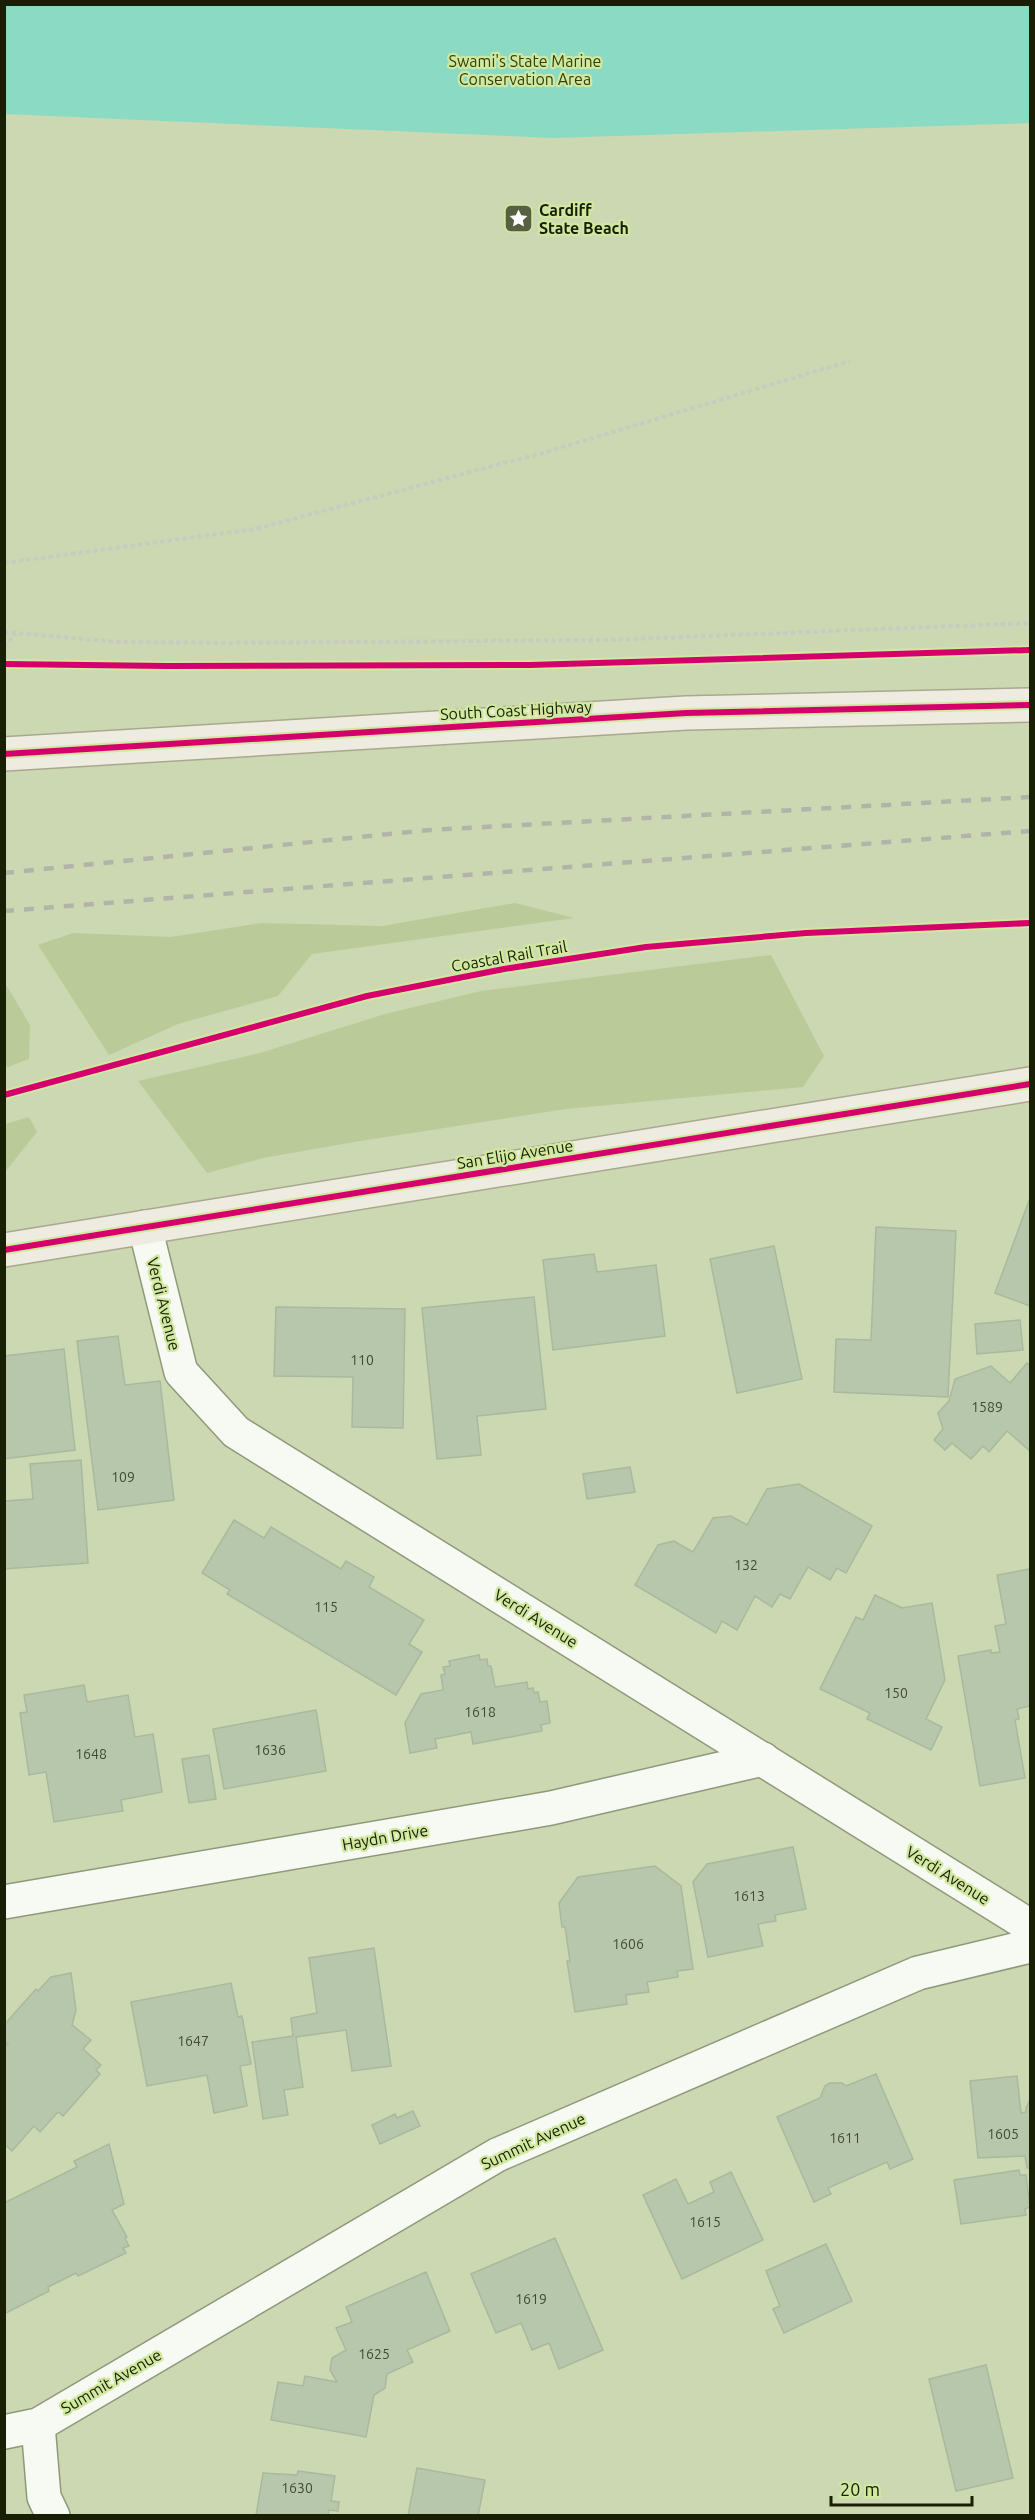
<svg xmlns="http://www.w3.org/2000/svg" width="1035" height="2520" viewBox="0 0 1035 2520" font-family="Ubuntu,sans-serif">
  <rect width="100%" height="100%" fill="#cbd8b1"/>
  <g fill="#bacb99">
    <path d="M515,903L574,918L312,954L278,996L178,1024L109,1055L38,945L73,933L171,937L261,923L382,926Z"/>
    <path d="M771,955L824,1056L803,1087L566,1109L354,1142L263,1158L207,1173L138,1081L260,1053L385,1014L481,991Z"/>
    <path d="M5,983L30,1025L29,1059L5,1068Z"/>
    <path d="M29,1117L37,1132L5,1172V1124Z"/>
  </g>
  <path fill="#8bdac3" d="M5,4L1030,5V123L553,138L5,114Z"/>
  <g fill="#b7c7ab" stroke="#a9b99d" stroke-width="1.5">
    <path d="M1030,1198V1306L995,1293Z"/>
    <path d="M876,1227L956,1231L948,1397L834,1392L836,1339L871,1340Z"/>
    <path d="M774,1246L802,1379L737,1393L710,1259Z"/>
    <path d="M594,1254L597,1272L656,1265L665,1336L553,1350L543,1260Z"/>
    <path d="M534,1297L546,1409L477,1416L481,1455L437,1459L422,1308Z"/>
    <path d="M276,1307L405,1309L403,1428L352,1427L353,1377L274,1376Z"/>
    <path d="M1020,1320L1023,1350L977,1354L975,1324Z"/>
    <path d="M118,1336L125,1385L160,1381L174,1500L98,1510L77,1341Z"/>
    <path d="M64,1349L75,1450L4,1459V1356Z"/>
    <path d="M1027,1363L1030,1366V1451L1007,1431L989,1452L983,1446L971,1459L952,1443L945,1450L934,1440L943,1429L938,1413L949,1401L955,1379L991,1366L1010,1383Z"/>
    <path d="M81,1460L88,1563L4,1569V1501L33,1499L30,1464Z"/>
    <path d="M630,1467L635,1492L587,1499L583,1474Z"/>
    <path d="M799,1484L872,1526L846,1573L837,1568L830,1580L808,1567L790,1599L780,1594L772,1607L755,1596L737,1630L722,1621L716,1633L635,1585L658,1545L674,1541L693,1552L713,1518L731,1516L747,1525L767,1489Z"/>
    <path d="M234,1520L264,1538L271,1527L341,1569L346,1561L374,1577L369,1587L424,1620L409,1644L422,1652L396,1695L227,1594L230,1590L202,1573Z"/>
    <path d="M1030,1569V1706L1017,1709L1019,1719L1015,1720L1025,1778L980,1786L958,1656L991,1650V1653L1000,1652L995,1626L1006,1624L997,1575Z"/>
    <path d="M875,1595L902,1608L932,1603L945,1680L926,1719L942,1727L931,1750L867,1719L870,1713L820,1689L856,1617L863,1620Z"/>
    <path d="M479,1655L480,1660L487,1659L488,1666H491L495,1687L527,1682L528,1689L533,1688L534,1693L538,1692L540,1702L547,1701L550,1723L541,1725L542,1731L473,1744L471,1732L435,1739L437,1748L410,1753L405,1723L421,1694L443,1690L441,1675L445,1674L443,1667L450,1666L449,1661Z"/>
    <path d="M84,1685L87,1702L128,1695L135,1737L153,1734L162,1792L121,1800L123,1811L54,1822L46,1772L29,1775L20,1713L27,1712L24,1695Z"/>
    <path d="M316,1710L326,1771L224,1789L213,1729Z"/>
    <path d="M209,1755L216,1799L189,1803L182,1759Z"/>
    <path d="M793,1847L806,1909L775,1915L776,1921L758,1924L763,1946L708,1957L693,1882L707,1864Z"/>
    <path d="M655,1866L681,1886L693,1969L677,1971L678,1977L647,1982L649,1992L626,1995L627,2004L575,2012L567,1961H570L565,1927H562L559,1903L578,1877Z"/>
    <path d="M374,1948L391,2066L352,2071L346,2030L296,2037L303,2087L284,2090L288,2115L263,2119L252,2042L293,2036L291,2018L317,2013L309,1958Z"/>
    <path d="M71,1973L76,2010L72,2025L91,2040L83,2049L101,2065L96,2070L100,2074L63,2116L58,2112L40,2132L34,2126L12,2151L4,2144V2048L8,2044L4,2041V2025L36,1989L38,1991L51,1977Z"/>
    <path d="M231,1983L238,2017L242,2016L251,2064L240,2066L247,2106L214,2113L207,2075L147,2086L131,2002Z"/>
    <path d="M876,2074L913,2159L890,2169L887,2162L828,2188L831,2194L814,2202L777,2117L820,2098L825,2086L830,2083H842L846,2086Z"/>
    <path d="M1017,2076L1021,2113L1026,2112V2108L1030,2100V2168H1027L1025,2156L978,2158L970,2081Z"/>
    <path d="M413,2111L420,2126L380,2144L372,2125L395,2114L397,2118Z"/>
    <path d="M109,2144L124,2204L112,2210L127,2237L125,2238L129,2246L123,2248L126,2253L78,2276L76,2273L48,2287L49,2291L4,2314V2203L77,2167L74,2161Z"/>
    <path d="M1019,2170L1020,2175H1026L1030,2207L1025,2209L1026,2215L961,2224L954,2180Z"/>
    <path d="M731,2172L763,2240L682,2279L643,2195L676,2179L688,2204L714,2192L710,2182Z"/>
    <path d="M555,2238L603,2350L559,2369L549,2343L532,2350L521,2323L496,2333L471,2274Z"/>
    <path d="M826,2244L852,2301L784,2333L773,2309L780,2306L766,2271Z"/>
    <path d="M426,2272L450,2331L407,2350L413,2362L387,2374L385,2388L374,2395L366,2437L271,2420L278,2382L303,2386L305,2376L337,2382L330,2370L332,2358L346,2350L336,2328L352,2322L346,2307Z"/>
    <path d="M986,2365L1013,2478L956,2491L929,2379Z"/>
    <path d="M417,2468L485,2480L478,2516H408Z"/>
    <path d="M298,2471L335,2476L331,2501L339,2502L338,2511L329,2510L328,2516H256L263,2473L297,2475Z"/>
  </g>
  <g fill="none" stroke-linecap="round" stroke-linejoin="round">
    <defs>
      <g id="minor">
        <path d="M145,1227L181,1372L236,1432L1030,1926"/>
        <path d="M4,1902L551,1808L763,1759"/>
        <path d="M38,2425L44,2497L53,2516"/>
        <path d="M4,2432L38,2425L497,2155L918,1973L1030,1946"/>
      </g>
      <g id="major">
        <path d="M4,754L686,713L1030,705"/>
        <path d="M4,1250L1030,1084"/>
      </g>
    </defs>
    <use href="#minor" stroke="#8f997b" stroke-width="36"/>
    <use href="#major" stroke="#a9a88e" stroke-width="36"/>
    <g stroke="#c8ccc0" stroke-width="4" stroke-dasharray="4.5 3" stroke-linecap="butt">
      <path d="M4,563L255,529L546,452L850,361"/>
      <path d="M4,632L118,642L223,643L607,640L1030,623"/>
      <path d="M4,647L16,634"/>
    </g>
    <use href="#minor" stroke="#f7f9f3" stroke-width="33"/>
    <use href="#major" stroke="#eeece1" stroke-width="33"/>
    <g stroke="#b2b4aa" stroke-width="4.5" stroke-dasharray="10 10" stroke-linecap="butt">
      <path d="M4,873L430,830L1030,797"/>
      <path d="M4,911L1030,831"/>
    </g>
    <defs>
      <g id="cycleway">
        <path d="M4,664L167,666L530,665L1030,650"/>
        <path d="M4,754L686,713L1030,705"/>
        <path d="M4,1095L367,996L504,969L646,947L806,933L1030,923"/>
        <path d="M4,1250L1030,1084"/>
      </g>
    </defs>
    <use href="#cycleway" stroke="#d1e8a1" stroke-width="10"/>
    <use href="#cycleway" stroke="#d6006c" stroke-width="6"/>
  </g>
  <defs>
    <symbol id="sight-square" viewBox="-11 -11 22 22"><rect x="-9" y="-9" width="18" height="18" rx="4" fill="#576041" stroke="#d1e8a1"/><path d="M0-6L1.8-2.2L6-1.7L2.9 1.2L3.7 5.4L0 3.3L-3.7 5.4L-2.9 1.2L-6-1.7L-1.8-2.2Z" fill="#fff"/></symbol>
  </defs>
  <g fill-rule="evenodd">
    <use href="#sight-square" x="502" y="202" width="33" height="33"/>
  </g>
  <g text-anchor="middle" stroke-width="4.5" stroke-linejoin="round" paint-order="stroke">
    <g font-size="14" fill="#424b30">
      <text x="362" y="1365">110</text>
      <text x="987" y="1412">1589</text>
      <text x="123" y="1482">109</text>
      <text x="746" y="1570">132</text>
      <text x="326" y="1612">115</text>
      <text x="896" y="1698">150</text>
      <text x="480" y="1717">1618</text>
      <text x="270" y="1755">1636</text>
      <text x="91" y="1759">1648</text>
      <text x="749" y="1901">1613</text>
      <text x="628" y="1949">1606</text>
      <text x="193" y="2046">1647</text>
      <text x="1003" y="2139">1605</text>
      <text x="845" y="2143">1611</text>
      <text x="705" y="2227">1615</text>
      <text x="531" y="2304">1619</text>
      <text x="374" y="2359">1625</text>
      <text x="297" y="2493">1630</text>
    </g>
    <g font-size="16" fill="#334109" stroke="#d1e8a1">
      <text x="525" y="67">Swami's State Marine<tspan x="525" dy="18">Conservation Area</tspan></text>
    </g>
    <g font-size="16" font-weight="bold" fill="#181f04" stroke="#d1e8a1" text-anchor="start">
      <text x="539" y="216">Cardiff<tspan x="539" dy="18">State Beach</tspan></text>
    </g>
    <g font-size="16" fill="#181f04" stroke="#d1e8a1">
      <text transform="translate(516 710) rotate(-3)" y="6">South Coast Highway</text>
      <text transform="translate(509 956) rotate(-10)" y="6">Coastal Rail Trail</text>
      <text transform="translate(515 1154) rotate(-9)" y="6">San Elijo Avenue</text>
      <text transform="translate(164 1304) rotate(76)" y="6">Verdi Avenue</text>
      <text transform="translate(536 1618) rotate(32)" y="6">Verdi Avenue</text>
      <text transform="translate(385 1837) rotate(-10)" y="6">Haydn Drive</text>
      <text transform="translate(948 1875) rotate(32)" y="6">Verdi Avenue</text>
      <text transform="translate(533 2141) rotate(-25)" y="6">Summit Avenue</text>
      <text transform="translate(111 2381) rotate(-30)" y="6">Summit Avenue</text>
    </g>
  </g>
  <rect width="1035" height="2520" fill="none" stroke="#181f04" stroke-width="12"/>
  <path d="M831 2496v9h141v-9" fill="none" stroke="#181f04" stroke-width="3"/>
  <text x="840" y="2496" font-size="18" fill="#181f04" stroke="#d1e8a1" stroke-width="4.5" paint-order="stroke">20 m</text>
</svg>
